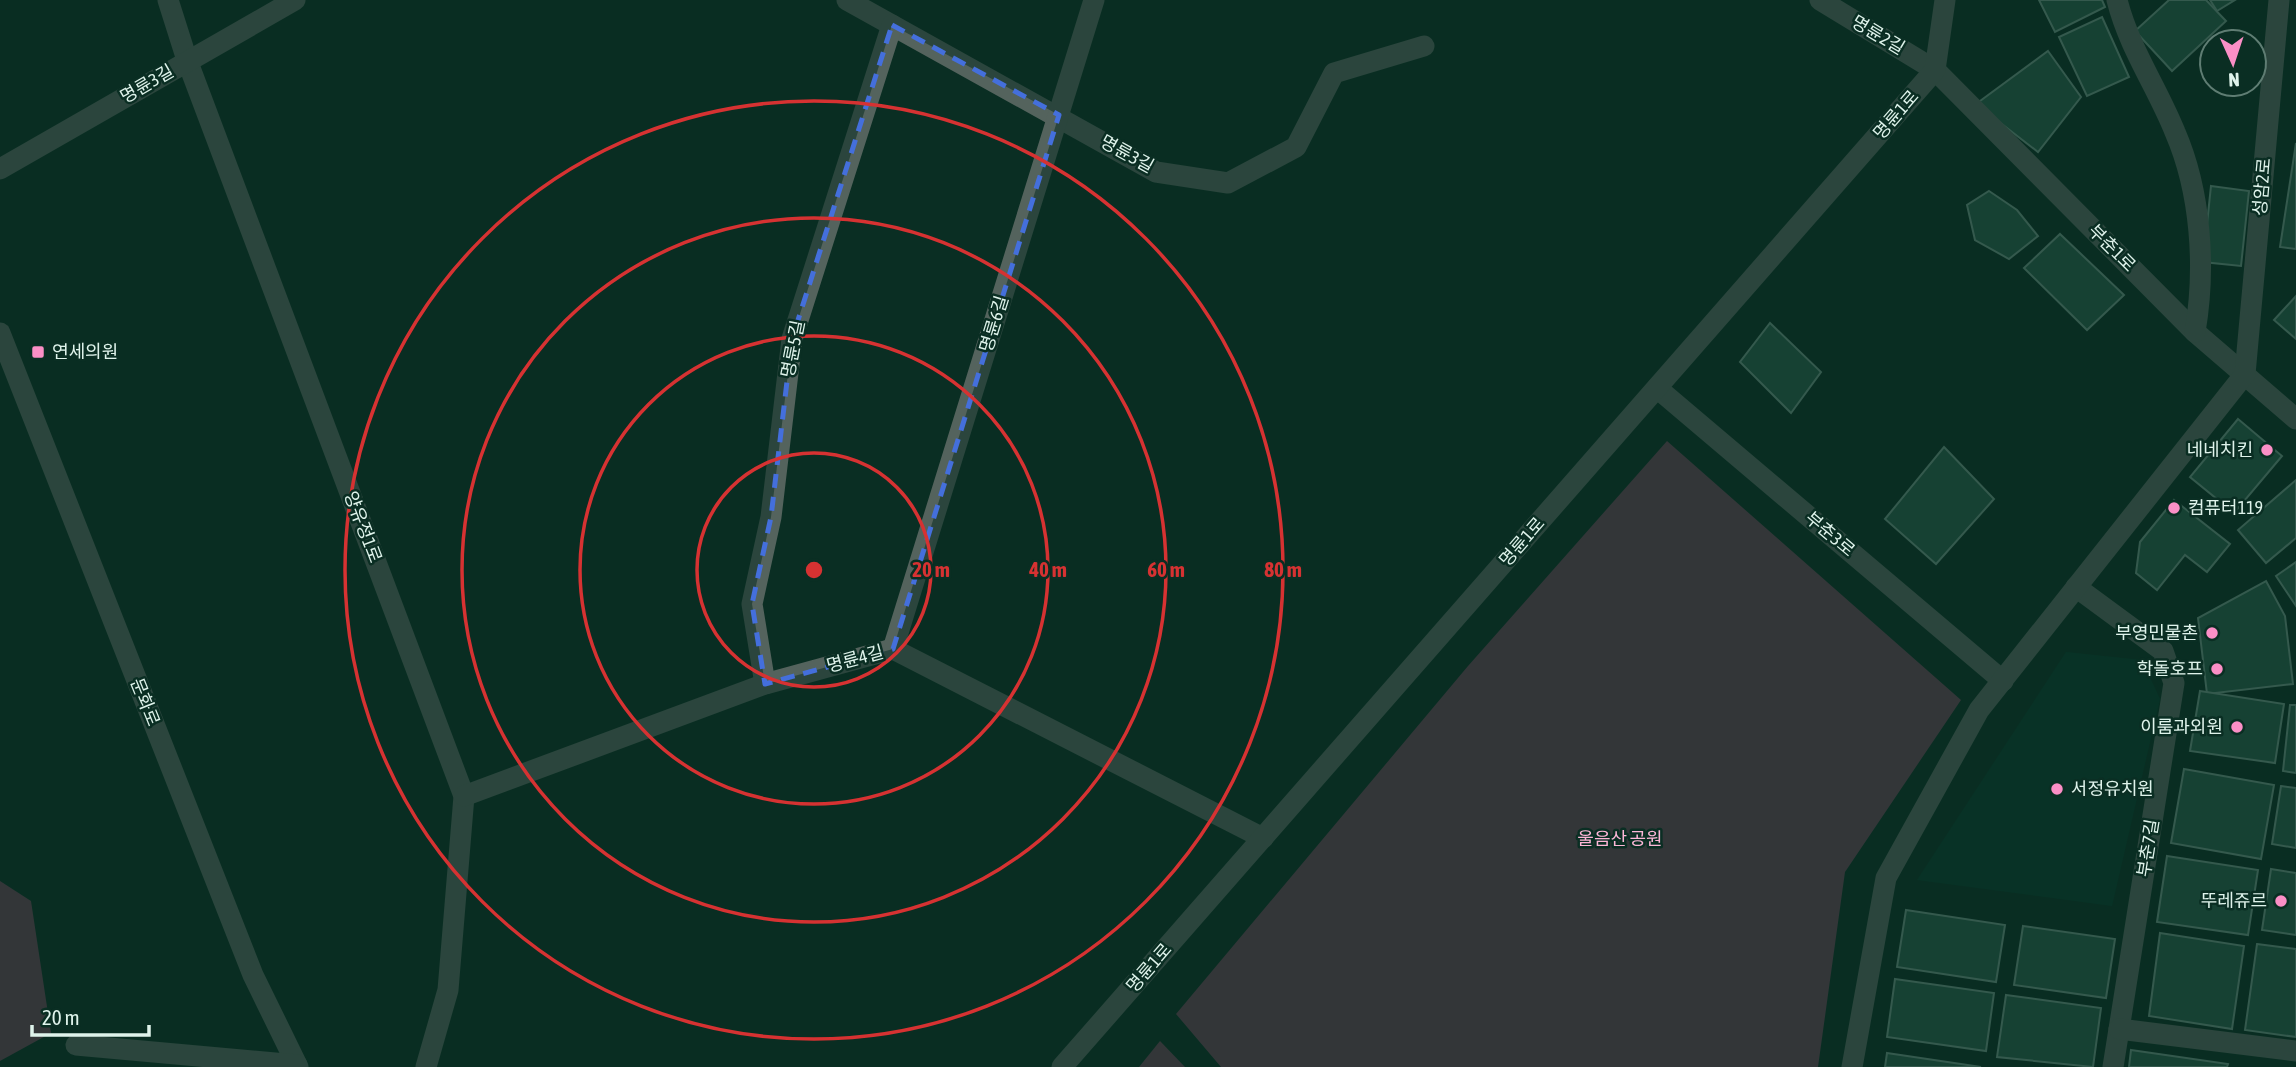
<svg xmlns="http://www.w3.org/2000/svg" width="2296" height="1067" viewBox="0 0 2296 1067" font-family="'Asap Condensed','Noto Sans KR',sans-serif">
  <rect width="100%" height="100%" fill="#0a2e23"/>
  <path fill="#07392b" d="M2066,652L2142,660L2160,699L2112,906L1917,880Z"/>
  <g fill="#664153">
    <path d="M1667,441L1961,700L1845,872L1818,1067H1221L1176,1014L1468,666Z"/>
    <path d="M0,881L31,901L51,1033L0,1061Z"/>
    <path d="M1160,1041L1185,1067H1139Z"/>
  </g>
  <g fill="#275948" stroke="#698e80" stroke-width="2">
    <path d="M2039,0H2102L2105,7L2055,32Z"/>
    <path d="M2169,0H2206L2226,21L2172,71L2135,31Z"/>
    <path d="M2210,0H2235L2217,11Z"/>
    <path d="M2102,17L2129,77L2087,96L2059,37Z"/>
    <path d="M2048,51L2081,97L2038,152L1976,104Z"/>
    <path d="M2296,143V249L2280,247Z"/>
    <path d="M2211,186L2249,191L2241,266L2203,262Z"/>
    <path d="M1989,191L2017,210L2038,236L2009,259L1975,240L1967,205Z"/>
    <path d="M2060,234L2124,295L2087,330L2024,268Z"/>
    <path d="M2296,296V339L2274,320Z"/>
    <path d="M1770,323L1821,372L1791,413L1740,362Z"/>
    <path d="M2238,419L2282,456L2234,513L2190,477Z"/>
    <path d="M1944,447L1994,499L1936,564L1885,519Z"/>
    <path d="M2296,480V538L2266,563L2238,530Z"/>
    <path d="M2174,500L2230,544L2207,572L2185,555L2157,590L2136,573L2140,542Z"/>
    <path d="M2296,562V606L2276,576Z"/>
    <path d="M2266,581L2285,616L2293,684L2207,694L2198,618Z"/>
    <path d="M2200,691L2284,704L2275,763L2190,751Z"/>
    <path d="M2290,705H2296V773L2283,771Z"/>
    <path d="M2184,769L2274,785L2261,859L2171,843Z"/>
    <path d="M2281,786L2296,788V848L2272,844Z"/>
    <path d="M2167,856L2258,870L2248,935L2157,922Z"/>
    <path d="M2271,869L2296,873V935L2262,930Z"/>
    <path d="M1906,910L2005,925L1996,982L1897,967Z"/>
    <path d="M2023,926L2115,939L2106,998L2014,985Z"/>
    <path d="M2160,933L2244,946L2232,1029L2149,1016Z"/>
    <path d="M2257,944L2296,949V1037L2245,1030Z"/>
    <path d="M1895,979L1994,993L1986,1051L1887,1037Z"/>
    <path d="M2006,995L2101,1008L2093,1067L1997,1057Z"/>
    <path d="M2131,1050L2228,1064L2227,1067H2129Z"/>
    <path d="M1887,1053L1981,1067H1885Z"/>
  </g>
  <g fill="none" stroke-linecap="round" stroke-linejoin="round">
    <g stroke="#54635d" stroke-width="21">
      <path d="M168,0L187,60L464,796L448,990L426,1067"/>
      <path d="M847,0L1156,172L1228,183L1296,147L1334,73L1424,46"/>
      <path d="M1820,0L1935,70L2195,332L2296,419"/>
      <path d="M2117,0C2129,48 2157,87 2175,132C2201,192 2206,268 2195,332"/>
      <path d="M0,169L295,0"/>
      <path d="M0,333L253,975L298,1067"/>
      <path d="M1657,388L2003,681"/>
      <path d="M2076,587L2163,651L2174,683L2113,1067"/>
      <path d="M893,649L1094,0"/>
      <path d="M765,684L752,604L771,517L792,339L892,25"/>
      <path d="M464,796L765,684L893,649L1263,838"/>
      <path d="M2119,1029L2296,1051"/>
      <path d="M76,1045L297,1065"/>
      <path d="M1062,1067L1935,70L1945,0"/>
      <path d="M1852,1067L1886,878L1979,710L2245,374L2279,0"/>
    </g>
  </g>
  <path d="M0 0H2296V1067H0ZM892,25L1059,115L893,649L765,684L752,604L771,517L792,339Z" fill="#0a2e23" fill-opacity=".55" fill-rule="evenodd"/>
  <path fill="none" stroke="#446fdc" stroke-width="5" stroke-dasharray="14 9" stroke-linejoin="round" d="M892,25L1059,115L893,649L765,684L752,604L771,517L792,339Z"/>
  <g fill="none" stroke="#d63232" stroke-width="3.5">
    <circle cx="814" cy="570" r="117"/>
    <circle cx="814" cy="570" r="234"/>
    <circle cx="814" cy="570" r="352"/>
    <circle cx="814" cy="570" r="469"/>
  </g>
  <g fill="#fb8fc6" stroke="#0a2e23" stroke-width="2.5">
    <rect x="31" y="345" width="14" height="14" rx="3.5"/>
    <circle cx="2267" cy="450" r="7"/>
    <circle cx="2174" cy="508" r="7"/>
    <circle cx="2212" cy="633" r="7"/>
    <circle cx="2217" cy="669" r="7"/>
    <circle cx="2237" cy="727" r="7"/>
    <circle cx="2057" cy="789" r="7"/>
    <circle cx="2281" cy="901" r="7"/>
  </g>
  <g text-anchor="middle" stroke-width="5" stroke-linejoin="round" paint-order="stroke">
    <g font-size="18" fill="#dff3eb" stroke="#0a2e23">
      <text transform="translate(1878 35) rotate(31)" y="6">명륜2길</text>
      <text transform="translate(147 84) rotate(-30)" y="6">명륜3길</text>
      <text transform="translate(1896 115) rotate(-49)" y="6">명륜1로</text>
      <text transform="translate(1127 154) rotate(29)" y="6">명륜3길</text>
      <text transform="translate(2262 187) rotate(-85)" y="6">성암2로</text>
      <text transform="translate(2112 248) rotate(45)" y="6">부춘1로</text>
      <text transform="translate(994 324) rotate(-73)" y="6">명륜6길</text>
      <text transform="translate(793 349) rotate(-79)" y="6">명륜5길</text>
      <text transform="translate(363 527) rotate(69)" y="6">양유정1로</text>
      <text transform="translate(1830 534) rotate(40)" y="6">부춘3로</text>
      <text transform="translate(1522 542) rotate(-49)" y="6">명륜1로</text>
      <text transform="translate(855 659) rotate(-15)" y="6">명륜4길</text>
      <text transform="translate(145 702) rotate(68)" y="6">문화로</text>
      <text transform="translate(2148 848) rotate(-81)" y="6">부춘7길</text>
      <text transform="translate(1149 968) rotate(-49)" y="6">명륜1로</text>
    </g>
    <g font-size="18" fill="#dff3eb" stroke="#0a2e23" text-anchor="end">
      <text x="52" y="358" text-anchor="start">연세의원</text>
      <text x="2253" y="456">네네치킨</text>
      <text x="2188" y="514" text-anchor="start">컴퓨터119</text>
      <text x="2198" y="639">부영민물촌</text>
      <text x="2203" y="675">학돌호프</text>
      <text x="2223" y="733">이룸과외원</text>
      <text x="2071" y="795" text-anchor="start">서정유치원</text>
      <text x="2267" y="907">뚜레쥬르</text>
    </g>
    <g font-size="18" fill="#fcb6d7" stroke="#0a2e23">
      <text x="1620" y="845">울음산 공원</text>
    </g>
  </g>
  <circle cx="814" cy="570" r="10" fill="#d63232" stroke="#0a2e23" stroke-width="3.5"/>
  <g font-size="21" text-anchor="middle" font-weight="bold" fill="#d63232" stroke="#0a2e23" stroke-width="5" stroke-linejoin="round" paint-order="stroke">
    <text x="931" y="577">20 m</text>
    <text x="1048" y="577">40 m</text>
    <text x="1166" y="577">60 m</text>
    <text x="1283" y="577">80 m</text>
  </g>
  <g transform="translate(2233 63) rotate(177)"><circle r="33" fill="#0a2e23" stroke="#5f7d73" stroke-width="2"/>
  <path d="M0-5L12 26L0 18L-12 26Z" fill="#fb8fc6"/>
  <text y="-10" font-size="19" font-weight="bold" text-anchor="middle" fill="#dff3eb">N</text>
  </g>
  <path d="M32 1025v10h117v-10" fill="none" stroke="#dff3eb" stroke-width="3.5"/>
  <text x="42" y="1025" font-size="21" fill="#dff3eb" stroke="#0a2e23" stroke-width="5" paint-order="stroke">20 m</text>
</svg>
